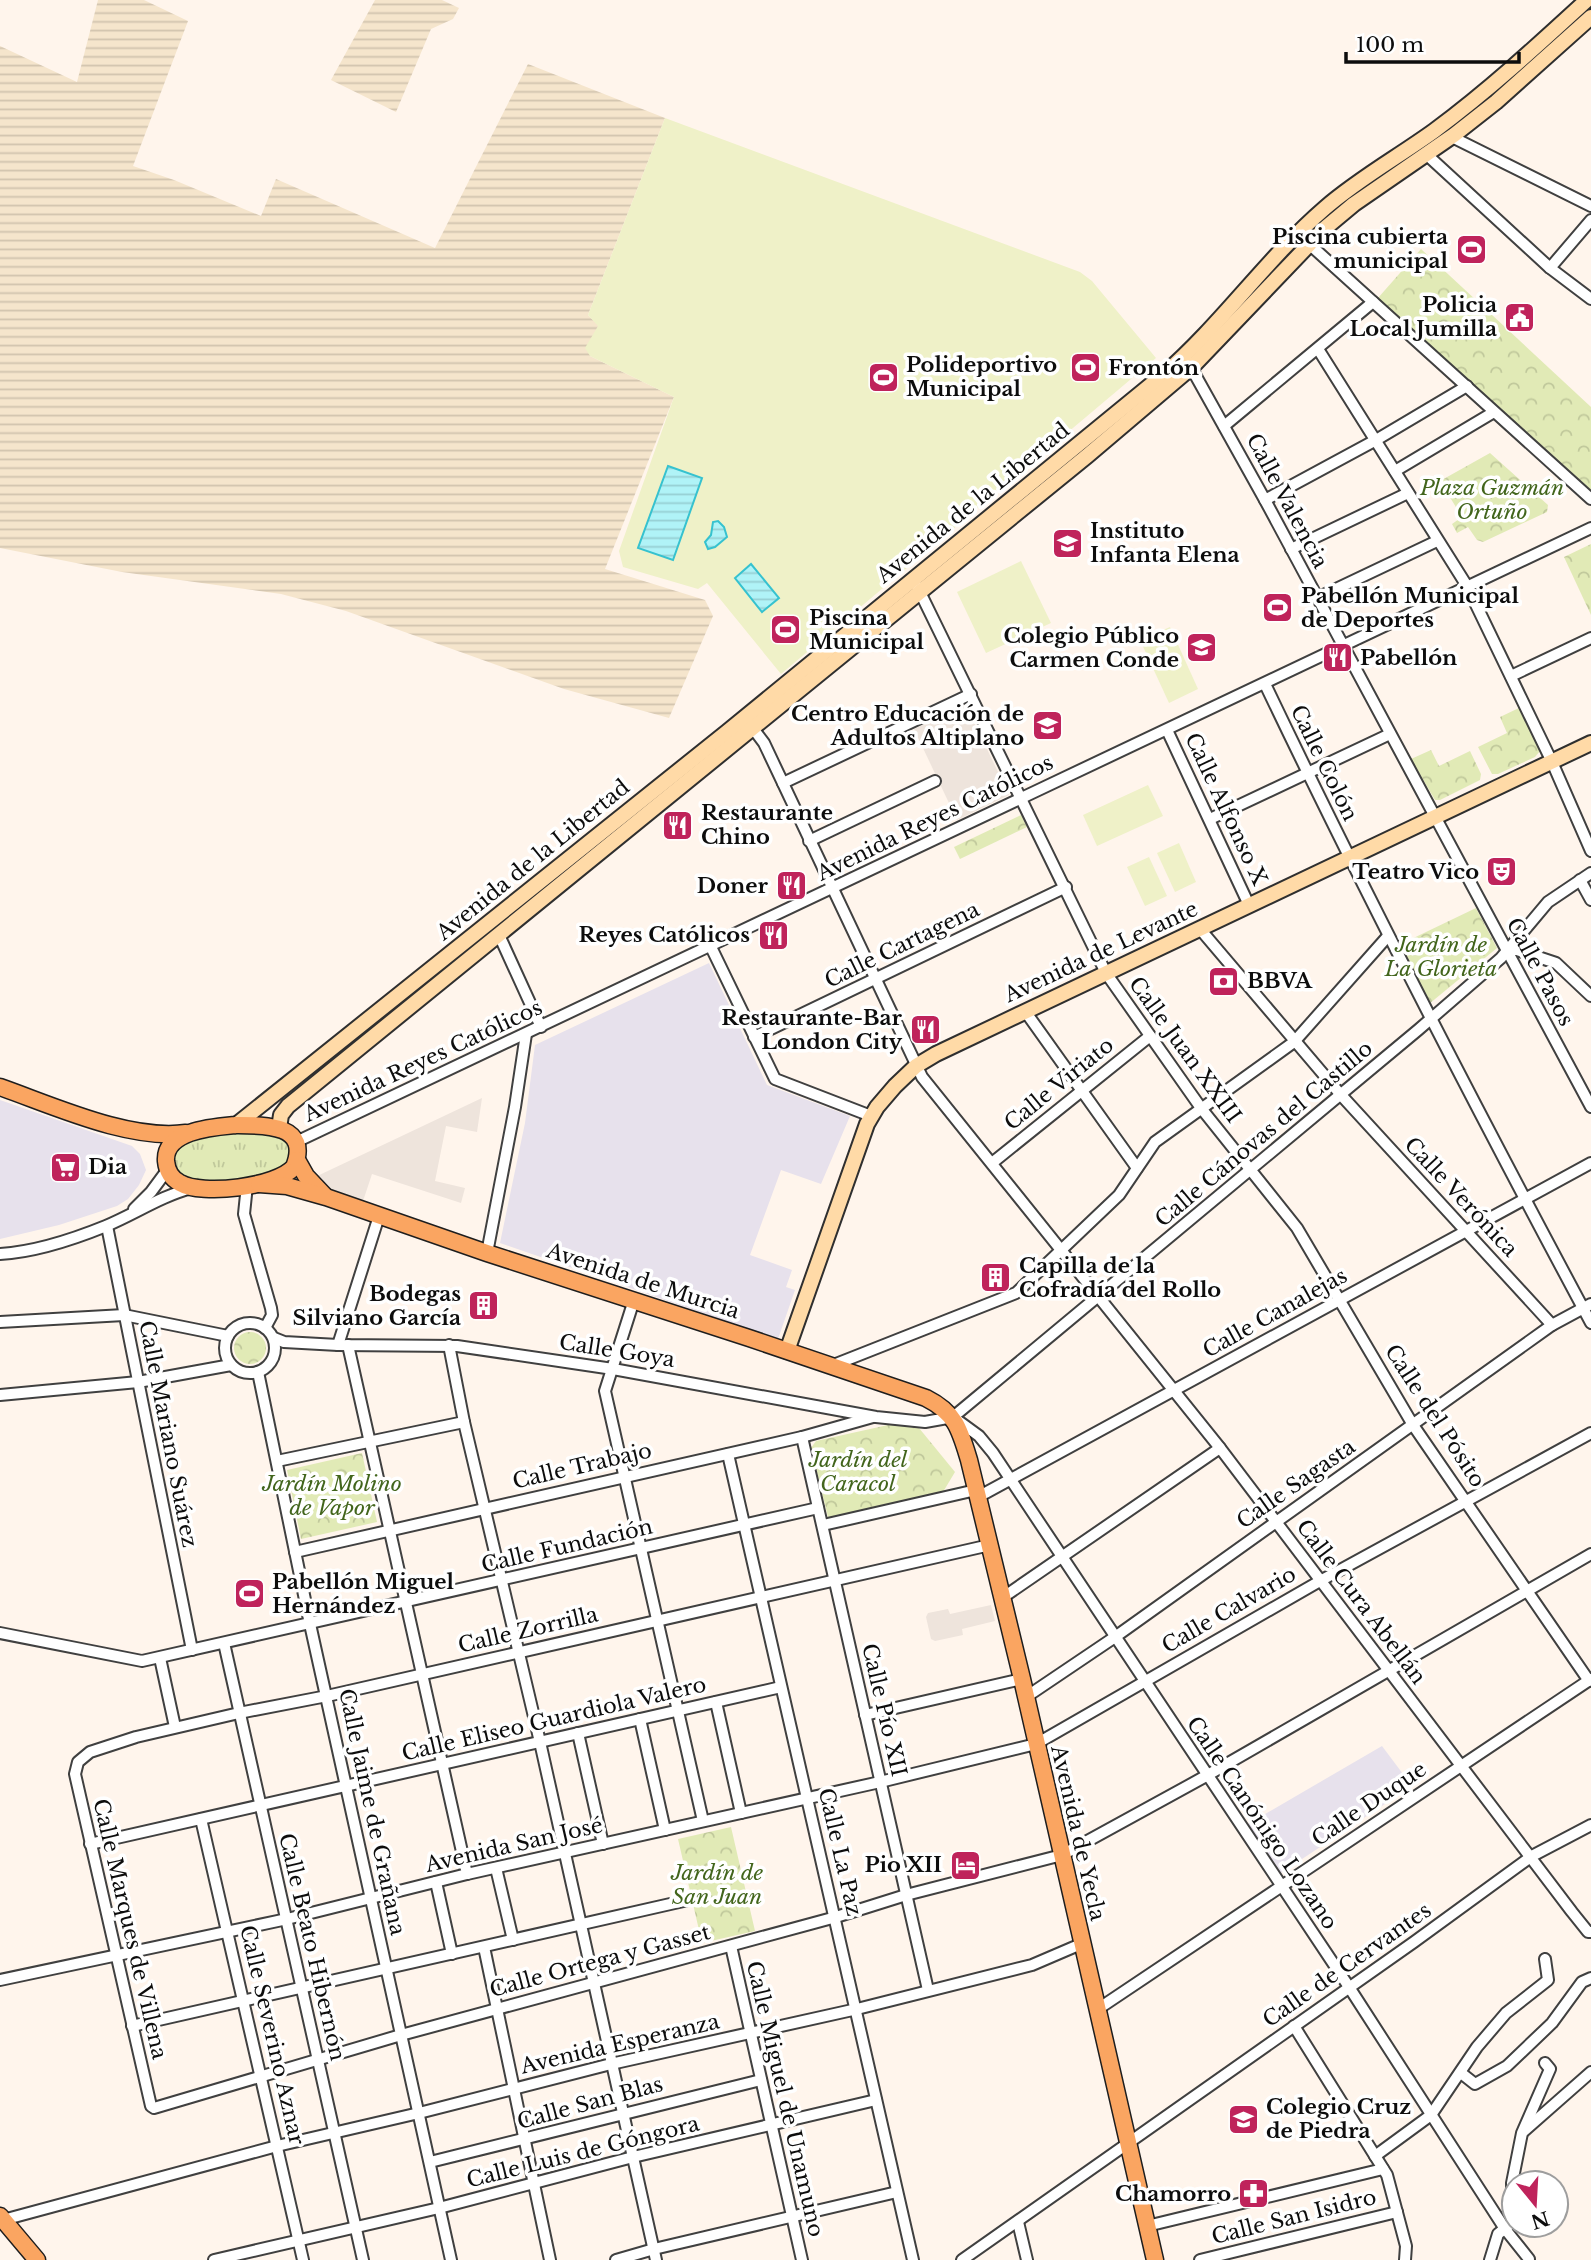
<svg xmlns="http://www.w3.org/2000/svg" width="1591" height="2260" viewBox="0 0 1591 2260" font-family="'Libre Baskerville',serif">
  <defs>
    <pattern id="farmland-rules" width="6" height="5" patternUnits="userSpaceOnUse" patternTransform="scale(1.75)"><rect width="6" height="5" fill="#f5e5cc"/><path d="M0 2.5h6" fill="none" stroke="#d1c3ae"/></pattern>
    <pattern id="grass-tufts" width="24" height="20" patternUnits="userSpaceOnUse" patternTransform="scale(1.75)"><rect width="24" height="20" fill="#e1eab6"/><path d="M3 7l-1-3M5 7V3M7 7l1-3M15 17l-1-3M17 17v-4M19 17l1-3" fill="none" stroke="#c0c89b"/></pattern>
    <pattern id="park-crowns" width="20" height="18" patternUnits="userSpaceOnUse" patternTransform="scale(1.75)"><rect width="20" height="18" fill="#e1eab6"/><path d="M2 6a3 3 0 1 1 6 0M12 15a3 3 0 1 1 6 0" fill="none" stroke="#c0c89b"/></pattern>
    <pattern id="water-rules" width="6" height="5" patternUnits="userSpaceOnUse" patternTransform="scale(1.75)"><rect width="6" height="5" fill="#b0f3f7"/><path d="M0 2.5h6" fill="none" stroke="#96cfd3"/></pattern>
  </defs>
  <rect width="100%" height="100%" fill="#fff5ec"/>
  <g fill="#e7e1ec">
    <path d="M709,963L767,1085L850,1116L821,1184L781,1170L750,1255L792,1270L786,1287L795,1290L778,1339L500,1243L525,1123L535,1045Z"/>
    <path d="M0,1100L132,1146L140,1154L146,1170L139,1185L128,1199L117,1206L59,1225L0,1239Z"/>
    <path d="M1382,1746L1412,1786L1281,1873L1248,1824Z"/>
  </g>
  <g fill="url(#farmland-rules)">
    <path d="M98,0H144L188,21L133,166L174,180L261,216L276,179L435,248L528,64L665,118L588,315L599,326L590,356L674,397L605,569L705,600L713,616L669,718L564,689L346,611L281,594L122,572L0,548V46L77,82Z"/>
    <path d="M375,0H442L459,8L453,19L431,29L396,112L331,80Z"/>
  </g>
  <path fill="url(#grass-tufts)" d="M255,1133C269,1134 287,1134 290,1151C291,1156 290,1162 286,1165C270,1179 196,1188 180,1175C174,1170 174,1162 173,1155C191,1132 229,1133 255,1133Z"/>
  <g fill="url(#park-crowns)">
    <path d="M1421,249L1591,407V490L1378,298Z"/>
    <path d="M1490,453L1548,505L1547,512L1483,542L1477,540L1468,527L1457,533L1452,524L1462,517L1440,481Z"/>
    <path d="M1591,544V615L1564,557Z"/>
    <path d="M1521,707L1540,751L1535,757L1498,774H1492L1478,747L1507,733L1500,717Z"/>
    <path d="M1431,750L1439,766L1470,751L1481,774L1480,780L1440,800H1435L1411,759Z"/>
    <path d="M1021,815L1027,827L960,859L954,847Z"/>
    <path d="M1476,908L1497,948L1429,1004L1401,944Z"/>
    <circle cx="250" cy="1348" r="16"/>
    <path d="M897,1423L919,1428L955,1472L943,1492L830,1518L828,1517L811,1448L816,1441Z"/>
    <path d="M362,1453L377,1522L301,1539L287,1470Z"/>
    <path d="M731,1827L755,1931L702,1943L678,1839Z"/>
  </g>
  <g fill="#eff1c8">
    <path d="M665,118L1080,272L1092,281L1156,358L781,674L707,583L698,589L623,567L619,551L674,397L590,356L585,348L598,326L588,315Z"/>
    <path d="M1021,561L1051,623L986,653L957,592Z"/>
    <path d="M1170,627L1198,689L1169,703L1140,640Z"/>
    <path d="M1148,785L1163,816L1097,846L1083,815Z"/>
    <path d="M1179,843L1196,882L1175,892L1157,853Z"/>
    <path d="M1149,857L1167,896L1145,906L1127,867Z"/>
  </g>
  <g fill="#eee4dc">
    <path d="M966,705L1009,795L957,820L914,729Z"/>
    <path d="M482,1098L477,1132L446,1126L435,1181L465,1188L461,1203L372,1174L363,1201L326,1190L313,1178Z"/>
    <path d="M991,1605L995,1621L962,1629L963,1635L935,1641L931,1639L926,1617L928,1613L948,1609L950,1614Z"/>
  </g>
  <g fill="url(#water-rules)" stroke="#36c2cf" stroke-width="2">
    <path d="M668,466L702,478L673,560L638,548Z"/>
    <path d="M718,521L724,527L727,537L715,547L708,549L705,542L711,535L713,522Z"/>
    <path d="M751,564L779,598L762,612L735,578Z"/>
  </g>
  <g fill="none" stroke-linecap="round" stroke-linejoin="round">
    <defs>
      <g id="street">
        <path d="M1454,135L1456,139L1591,206"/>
        <path d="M1426,154L1550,268L1591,299"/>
        <path d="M1308,243L1591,499"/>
        <path d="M1550,268L1591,220"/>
        <path d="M1318,349L1467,586L1552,762L1591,851"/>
        <path d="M1188,362L1265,500L1591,1107"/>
        <path d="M1224,426L1373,302"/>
        <path d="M1395,471L1494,412"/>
        <path d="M1265,500L1376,440L1467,386"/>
        <path d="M1291,549L1408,493"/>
        <path d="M917,586L1106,973L1201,1108L1297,1228L1413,1425L1589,1681"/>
        <path d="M1317,598L1437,541"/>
        <path d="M1511,676L1591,638"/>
        <path d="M1265,684C1368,900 1478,1112 1591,1323"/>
        <path d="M749,723L764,743L922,1077L1220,1448L1572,1912L1588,1932H1591"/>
        <path d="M1167,730L1249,905"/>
        <path d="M783,783L971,694"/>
        <path d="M1210,819L1390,734"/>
        <path d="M809,841L935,781"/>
        <path d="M1580,880L1591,900"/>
        <path d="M1200,929L1341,1095L1552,1325"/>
        <path d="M499,935L541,1027"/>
        <path d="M711,947L775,1079L871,1116"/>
        <path d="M1507,950H1517L1556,963L1591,996"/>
        <path d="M1025,1011L1137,1168"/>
        <path d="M754,1037L1066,887"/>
        <path d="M296,1142L1591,528"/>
        <path d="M992,1163L1150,1036"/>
        <path d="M247,1185L244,1214L271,1308L272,1315L265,1328"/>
        <path d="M134,1209L151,1192L168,1169"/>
        <path d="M107,1226L192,1650"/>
        <path d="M487,1253L515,1107L526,1034"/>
        <path d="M0,1254C35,1252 74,1239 106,1226C135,1214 161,1196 192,1188"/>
        <path d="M634,1300L605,1391L703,1821"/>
        <path d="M0,1322L124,1315L228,1336"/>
        <circle cx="250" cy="1348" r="25"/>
        <path d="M274,1338L284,1342L338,1345L457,1346L613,1369L876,1417L925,1422L953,1417L1418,1030L1501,958L1548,902L1591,873"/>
        <path d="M338,1345L379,1216"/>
        <path d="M348,1345L467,1874"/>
        <path d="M449,1345L464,1422L540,1742L656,2260"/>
        <path d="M831,1366L1016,1293L1119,1195L1155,1142L1294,1042L1388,936"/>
        <path d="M258,1372L310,1624L451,2260"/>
        <path d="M0,1395L138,1382L231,1365"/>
        <path d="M953,1417L979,1436L993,1453L1349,1987L1505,2229L1529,2259"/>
        <path d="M802,1437L928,1990"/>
        <path d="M728,1454L913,2260"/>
        <path d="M277,1461L464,1422"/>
        <path d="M978,1497L1591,1163"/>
        <path d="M823,1525L976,1490"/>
        <path d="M990,1545L327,1696L239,1713L136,1737L90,1752L78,1762L75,1774L151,2106L154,2108L401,2035L836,1917L906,1895L1062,1855L1206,1776L1591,1554"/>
        <path d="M295,1552L802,1437L873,1417"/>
        <path d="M1002,1598L1220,1448"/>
        <path d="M0,1633L142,1661L818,1508"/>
        <path d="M224,1643L363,2260"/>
        <path d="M160,1658L175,1727"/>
        <path d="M1026,1697L1115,1637L1552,1325L1591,1304"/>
        <path d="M716,1702L741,1813"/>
        <path d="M865,1715L1022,1679"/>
        <path d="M640,1719L665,1830"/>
        <path d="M578,1733L603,1844"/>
        <path d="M201,1819L303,2260"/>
        <path d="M90,1844L781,1687"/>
        <path d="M496,1868L513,1940"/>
        <path d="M436,1882L452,1954"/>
        <path d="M731,1946L802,2260"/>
        <path d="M484,1947L550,2260"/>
        <path d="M0,1980L287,1919L467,1874L880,1782L1036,1744L1320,1581L1591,1433"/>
        <path d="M1098,2009L1591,1679"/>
        <path d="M132,2026L688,1900"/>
        <path d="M1294,2026L1387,2175L1406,2246L1405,2260"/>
        <path d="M1461,2073L1475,2084L1507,2066L1552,2023L1582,1982L1591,1978"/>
        <path d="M1524,2131L1591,2072"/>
        <path d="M1375,2156L1431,2115L1477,2047L1506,2013L1548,1980L1545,1959"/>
        <path d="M430,2162L761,2080"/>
        <path d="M3,2220L277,2146L419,2113L611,2064L857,2009L1032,1965L1081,1944"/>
        <path d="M1018,2222L1027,2260"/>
        <path d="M1147,2226L1383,2169"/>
        <path d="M214,2260L439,2208L633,2157L876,2100"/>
        <path d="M616,2260L654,2249L897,2192"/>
        <path d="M962,2260L1414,1942L1532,1856L1591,1825"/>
        <path d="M1200,2260L1397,2212"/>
        <path d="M1490,2260L1498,2234L1513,2222L1512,2183L1522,2133L1550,2069L1545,2063"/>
      </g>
      <g id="secondary">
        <path d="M236,1125L727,732L1163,375C1222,324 1266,259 1325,208C1358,179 1398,157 1434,131C1488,91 1537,46 1587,0"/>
        <path d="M279,1128L281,1115L288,1106L1087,456L1192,367L1324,229L1354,204L1454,135L1496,102L1591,17"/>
        <path d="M787,1351L867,1124L877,1107L895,1086L916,1066L936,1054L1591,743"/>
      </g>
      <g id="primary">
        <path d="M0,1087C54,1106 130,1141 186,1133"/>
        <path d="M236,1125C264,1125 311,1124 294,1167C277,1187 202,1196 180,1183C172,1179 167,1171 166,1161C164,1130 215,1127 236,1125Z"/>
        <path d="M297,1160L306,1176L324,1195"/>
        <path d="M259,1184L287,1186L326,1197L487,1253L749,1338L926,1398C956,1413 960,1430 969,1460L1022,1679L1155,2260"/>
        <path d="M0,2216L37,2260"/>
      </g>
    </defs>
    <use href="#street" stroke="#404040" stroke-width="14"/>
    <use href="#secondary" stroke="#2f2f2f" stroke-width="18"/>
    <use href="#primary" stroke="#1e1e1e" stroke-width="19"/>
    <use href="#street" stroke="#fff" stroke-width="10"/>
    <use href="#secondary" stroke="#ffdaa7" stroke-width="14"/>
    <use href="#primary" stroke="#faa561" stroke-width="16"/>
  </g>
  <defs>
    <symbol id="stadium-square" viewBox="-11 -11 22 22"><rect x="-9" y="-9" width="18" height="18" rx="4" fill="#bf235b" stroke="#fff"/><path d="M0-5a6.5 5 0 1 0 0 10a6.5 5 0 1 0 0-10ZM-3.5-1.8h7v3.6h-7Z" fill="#fff"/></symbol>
    <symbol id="civic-square" viewBox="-11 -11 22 22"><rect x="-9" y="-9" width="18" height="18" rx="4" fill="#bf235b" stroke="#fff"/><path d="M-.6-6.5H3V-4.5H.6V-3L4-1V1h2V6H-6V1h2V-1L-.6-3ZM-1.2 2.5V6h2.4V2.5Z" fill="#fff"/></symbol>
    <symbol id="school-square" viewBox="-11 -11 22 22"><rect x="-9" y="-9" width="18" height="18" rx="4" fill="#bf235b" stroke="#fff"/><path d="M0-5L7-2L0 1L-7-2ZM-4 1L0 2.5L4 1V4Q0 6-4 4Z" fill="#fff"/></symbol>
    <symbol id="restaurant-square" viewBox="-11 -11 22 22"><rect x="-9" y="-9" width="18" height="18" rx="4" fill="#bf235b" stroke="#fff"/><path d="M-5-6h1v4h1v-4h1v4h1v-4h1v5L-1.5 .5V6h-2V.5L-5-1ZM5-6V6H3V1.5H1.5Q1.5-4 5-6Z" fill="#fff"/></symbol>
    <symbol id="theatre-square" viewBox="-11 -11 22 22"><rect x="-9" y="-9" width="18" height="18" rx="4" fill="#bf235b" stroke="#fff"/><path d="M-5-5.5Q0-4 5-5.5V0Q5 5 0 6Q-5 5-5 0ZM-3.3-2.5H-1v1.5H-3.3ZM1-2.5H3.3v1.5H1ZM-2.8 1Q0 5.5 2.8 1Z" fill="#fff"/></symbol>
    <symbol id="bank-square" viewBox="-11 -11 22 22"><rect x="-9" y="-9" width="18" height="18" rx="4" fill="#bf235b" stroke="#fff"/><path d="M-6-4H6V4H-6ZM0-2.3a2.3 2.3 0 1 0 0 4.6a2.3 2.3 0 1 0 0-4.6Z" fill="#fff"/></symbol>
    <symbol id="supermarket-square" viewBox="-11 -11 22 22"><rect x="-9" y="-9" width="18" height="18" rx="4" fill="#bf235b" stroke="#fff"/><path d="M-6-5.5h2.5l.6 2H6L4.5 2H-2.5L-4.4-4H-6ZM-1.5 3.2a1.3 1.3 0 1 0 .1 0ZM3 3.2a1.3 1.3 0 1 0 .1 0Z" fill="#fff"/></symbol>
    <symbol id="building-square" viewBox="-11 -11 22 22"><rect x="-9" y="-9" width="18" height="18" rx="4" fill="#bf235b" stroke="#fff"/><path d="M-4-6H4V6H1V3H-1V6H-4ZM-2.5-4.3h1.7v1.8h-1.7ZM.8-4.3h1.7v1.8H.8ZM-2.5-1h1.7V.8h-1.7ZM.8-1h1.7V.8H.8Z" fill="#fff"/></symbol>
    <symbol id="hotel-square" viewBox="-11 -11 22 22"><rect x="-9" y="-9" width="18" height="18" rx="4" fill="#bf235b" stroke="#fff"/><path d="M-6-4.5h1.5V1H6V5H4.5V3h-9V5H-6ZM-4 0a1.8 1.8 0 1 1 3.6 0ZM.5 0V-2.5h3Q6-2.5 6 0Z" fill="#fff"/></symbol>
    <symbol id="pharmacy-square" viewBox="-11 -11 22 22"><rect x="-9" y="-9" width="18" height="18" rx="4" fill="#bf235b" stroke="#fff"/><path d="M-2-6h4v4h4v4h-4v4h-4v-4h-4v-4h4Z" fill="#fff"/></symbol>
  </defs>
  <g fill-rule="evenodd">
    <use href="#stadium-square" x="1454" y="232" width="35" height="35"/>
    <use href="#civic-square" x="1502" y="300" width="35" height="35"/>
    <use href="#stadium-square" x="1068" y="350" width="35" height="35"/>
    <use href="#stadium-square" x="866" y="360" width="35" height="35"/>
    <use href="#school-square" x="1050" y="526" width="35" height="35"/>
    <use href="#stadium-square" x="1260" y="590" width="35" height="35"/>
    <use href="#stadium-square" x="768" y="612" width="35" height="35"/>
    <use href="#school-square" x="1184" y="630" width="35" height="35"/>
    <use href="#restaurant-square" x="1320" y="640" width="35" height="35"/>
    <use href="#school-square" x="1030" y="708" width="35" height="35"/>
    <use href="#restaurant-square" x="660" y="808" width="35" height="35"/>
    <use href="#theatre-square" x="1484" y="854" width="35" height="35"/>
    <use href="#restaurant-square" x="774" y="868" width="35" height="35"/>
    <use href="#restaurant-square" x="756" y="918" width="35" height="35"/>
    <use href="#bank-square" x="1206" y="964" width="35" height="35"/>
    <use href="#restaurant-square" x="908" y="1012" width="35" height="35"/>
    <use href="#supermarket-square" x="48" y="1150" width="35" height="35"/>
    <use href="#building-square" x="978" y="1260" width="35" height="35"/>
    <use href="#building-square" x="466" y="1288" width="35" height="35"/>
    <use href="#stadium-square" x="232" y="1576" width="35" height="35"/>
    <use href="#hotel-square" x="948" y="1848" width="35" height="35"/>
    <use href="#school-square" x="1226" y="2102" width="35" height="35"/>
    <use href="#pharmacy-square" x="1236" y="2176" width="35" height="35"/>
  </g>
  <g text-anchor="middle" stroke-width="7" stroke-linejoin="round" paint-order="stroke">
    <g font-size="21" font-weight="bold" fill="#0d0d0d" stroke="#fff" text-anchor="start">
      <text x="1448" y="244" text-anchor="end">Piscina cubierta<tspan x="1448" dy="24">municipal</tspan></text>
      <text x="1497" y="312" text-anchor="end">Policia<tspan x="1497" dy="24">Local Jumilla</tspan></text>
      <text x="906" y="372">Polideportivo<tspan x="906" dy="24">Municipal</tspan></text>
      <text x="1108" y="375">Frontón</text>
      <text x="1090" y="538">Instituto<tspan x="1090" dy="24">Infanta Elena</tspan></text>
      <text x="1301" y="603">Pabellón Municipal<tspan x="1301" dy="24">de Deportes</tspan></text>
      <text x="809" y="625">Piscina<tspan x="809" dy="24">Municipal</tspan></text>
      <text x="1179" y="643" text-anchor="end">Colegio Público<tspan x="1179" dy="24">Carmen Conde</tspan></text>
      <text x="1360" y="665">Pabellón</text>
      <text x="1024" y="721" text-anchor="end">Centro Educación de<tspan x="1024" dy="24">Adultos Altiplano</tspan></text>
      <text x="701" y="820">Restaurante<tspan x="701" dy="24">Chino</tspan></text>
      <text x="1479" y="879" text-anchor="end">Teatro Vico</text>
      <text x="768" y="893" text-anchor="end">Doner</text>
      <text x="750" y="942" text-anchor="end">Reyes Católicos</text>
      <text x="1247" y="988">BBVA</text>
      <text x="902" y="1025" text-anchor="end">Restaurante-Bar<tspan x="902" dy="24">London City</tspan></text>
      <text x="88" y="1174">Dia</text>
      <text x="1019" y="1273">Capilla de la<tspan x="1019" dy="24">Cofradía del Rollo</tspan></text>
      <text x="461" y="1301" text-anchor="end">Bodegas<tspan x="461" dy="24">Silviano García</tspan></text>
      <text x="272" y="1589">Pabellón Miguel<tspan x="272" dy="24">Hernández</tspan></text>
      <text x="942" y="1872" text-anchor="end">Pio XII</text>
      <text x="1266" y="2114">Colegio Cruz<tspan x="1266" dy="24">de Piedra</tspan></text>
      <text x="1231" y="2201" text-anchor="end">Chamorro</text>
    </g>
    <g font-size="21" font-style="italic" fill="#42651c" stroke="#fff">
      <text x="1492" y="495">Plaza Guzmán<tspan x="1492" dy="24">Ortuño</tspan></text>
      <text x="1441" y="952">Jardín de<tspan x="1441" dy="24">La Glorieta</tspan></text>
      <text x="858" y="1467">Jardín del<tspan x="858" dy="24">Caracol</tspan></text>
      <text x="332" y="1491">Jardín Molino<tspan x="332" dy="24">de Vapor</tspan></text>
      <text x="717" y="1880">Jardín de<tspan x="717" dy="24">San Juan</tspan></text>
    </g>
    <g font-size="21" fill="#0d0d0d" stroke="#fff">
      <text transform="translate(1287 501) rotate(62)" y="7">Calle Valencia</text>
      <text transform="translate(973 503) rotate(-39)" y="7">Avenida de la Libertad</text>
      <text transform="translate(1324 763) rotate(64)" y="7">Calle Colón</text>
      <text transform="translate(1226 809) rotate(65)" y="7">Calle Alfonso X</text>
      <text transform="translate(935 818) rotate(-26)" y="7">Avenida Reyes Católicos</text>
      <text transform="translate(533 860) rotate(-39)" y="7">Avenida de la Libertad</text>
      <text transform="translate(902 945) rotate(-26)" y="7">Calle Cartagena</text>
      <text transform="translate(1101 952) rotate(-25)" y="7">Avenida de Levante</text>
      <text transform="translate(1540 972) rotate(62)" y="7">Calle Pasos</text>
      <text transform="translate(1185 1050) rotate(54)" y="7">Calle Juan XXIII</text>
      <text transform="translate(423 1061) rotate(-25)" y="7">Avenida Reyes Católicos</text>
      <text transform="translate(1059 1084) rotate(-39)" y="7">Calle Viriato</text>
      <text transform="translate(1264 1134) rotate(-40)" y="7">Calle Cánovas del Castillo</text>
      <text transform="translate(1461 1197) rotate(47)" y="7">Calle Verónica</text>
      <text transform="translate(643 1281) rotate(18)" y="7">Avenida de Murcia</text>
      <text transform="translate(1275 1313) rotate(-29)" y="7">Calle Canalejas</text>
      <text transform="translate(617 1351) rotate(9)" y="7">Calle Goya</text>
      <text transform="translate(1435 1416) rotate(57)" y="7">Calle del Pósito</text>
      <text transform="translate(168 1434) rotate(79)" y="7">Calle Mariano Suárez</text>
      <text transform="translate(582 1466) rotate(-13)" y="7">Calle Trabajo</text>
      <text transform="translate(1296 1484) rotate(-35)" y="7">Calle Sagasta</text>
      <text transform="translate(567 1546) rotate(-13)" y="7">Calle Fundación</text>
      <text transform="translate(1361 1602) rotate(53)" y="7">Calle Cura Abellán</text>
      <text transform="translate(1229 1610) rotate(-30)" y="7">Calle Calvario</text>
      <text transform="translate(528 1630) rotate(-13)" y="7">Calle Zorrilla</text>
      <text transform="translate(884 1710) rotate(77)" y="7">Calle Pío XII</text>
      <text transform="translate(554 1719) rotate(-13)" y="7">Calle Eliseo Guardiola Valero</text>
      <text transform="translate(1369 1804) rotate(-34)" y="7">Calle Duque</text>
      <text transform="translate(372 1812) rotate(78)" y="7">Calle Jaime de Grañana</text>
      <text transform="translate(1262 1823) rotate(56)" y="7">Calle Canónigo Lozano</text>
      <text transform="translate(1078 1833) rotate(77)" y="7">Avenida de Yecla</text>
      <text transform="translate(514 1845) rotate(-13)" y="7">Avenida San José</text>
      <text transform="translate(840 1852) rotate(77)" y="7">Calle La Paz</text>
      <text transform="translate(130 1929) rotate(77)" y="7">Calle Marques de Villena</text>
      <text transform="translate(312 1947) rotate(77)" y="7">Calle Beato Hibernón</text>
      <text transform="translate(600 1961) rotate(-15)" y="7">Calle Ortega y Gasset</text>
      <text transform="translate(1347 1965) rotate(-35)" y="7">Calle de Cervantes</text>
      <text transform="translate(272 2035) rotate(77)" y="7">Calle Severino Aznar</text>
      <text transform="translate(620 2044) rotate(-13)" y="7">Avenida Esperanza</text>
      <text transform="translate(785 2099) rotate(77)" y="7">Calle Miguel de Unamuno</text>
      <text transform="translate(590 2103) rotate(-15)" y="7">Calle San Blas</text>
      <text transform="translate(583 2152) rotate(-14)" y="7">Calle Luis de Góngora</text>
      <text transform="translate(1294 2217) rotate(-14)" y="7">Calle San Isidro</text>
    </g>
  </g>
  <g transform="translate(1535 2204) rotate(162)"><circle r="33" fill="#ffffff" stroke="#9e9e9e" stroke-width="2"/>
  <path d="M0-5L12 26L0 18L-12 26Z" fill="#bf235b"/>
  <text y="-10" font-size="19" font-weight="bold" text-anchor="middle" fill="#0d0d0d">N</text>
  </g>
  <path d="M1346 52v10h173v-10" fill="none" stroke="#0d0d0d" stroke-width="3.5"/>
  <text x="1356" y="52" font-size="21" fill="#0d0d0d" stroke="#ffffff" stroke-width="5" paint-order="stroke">100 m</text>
</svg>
